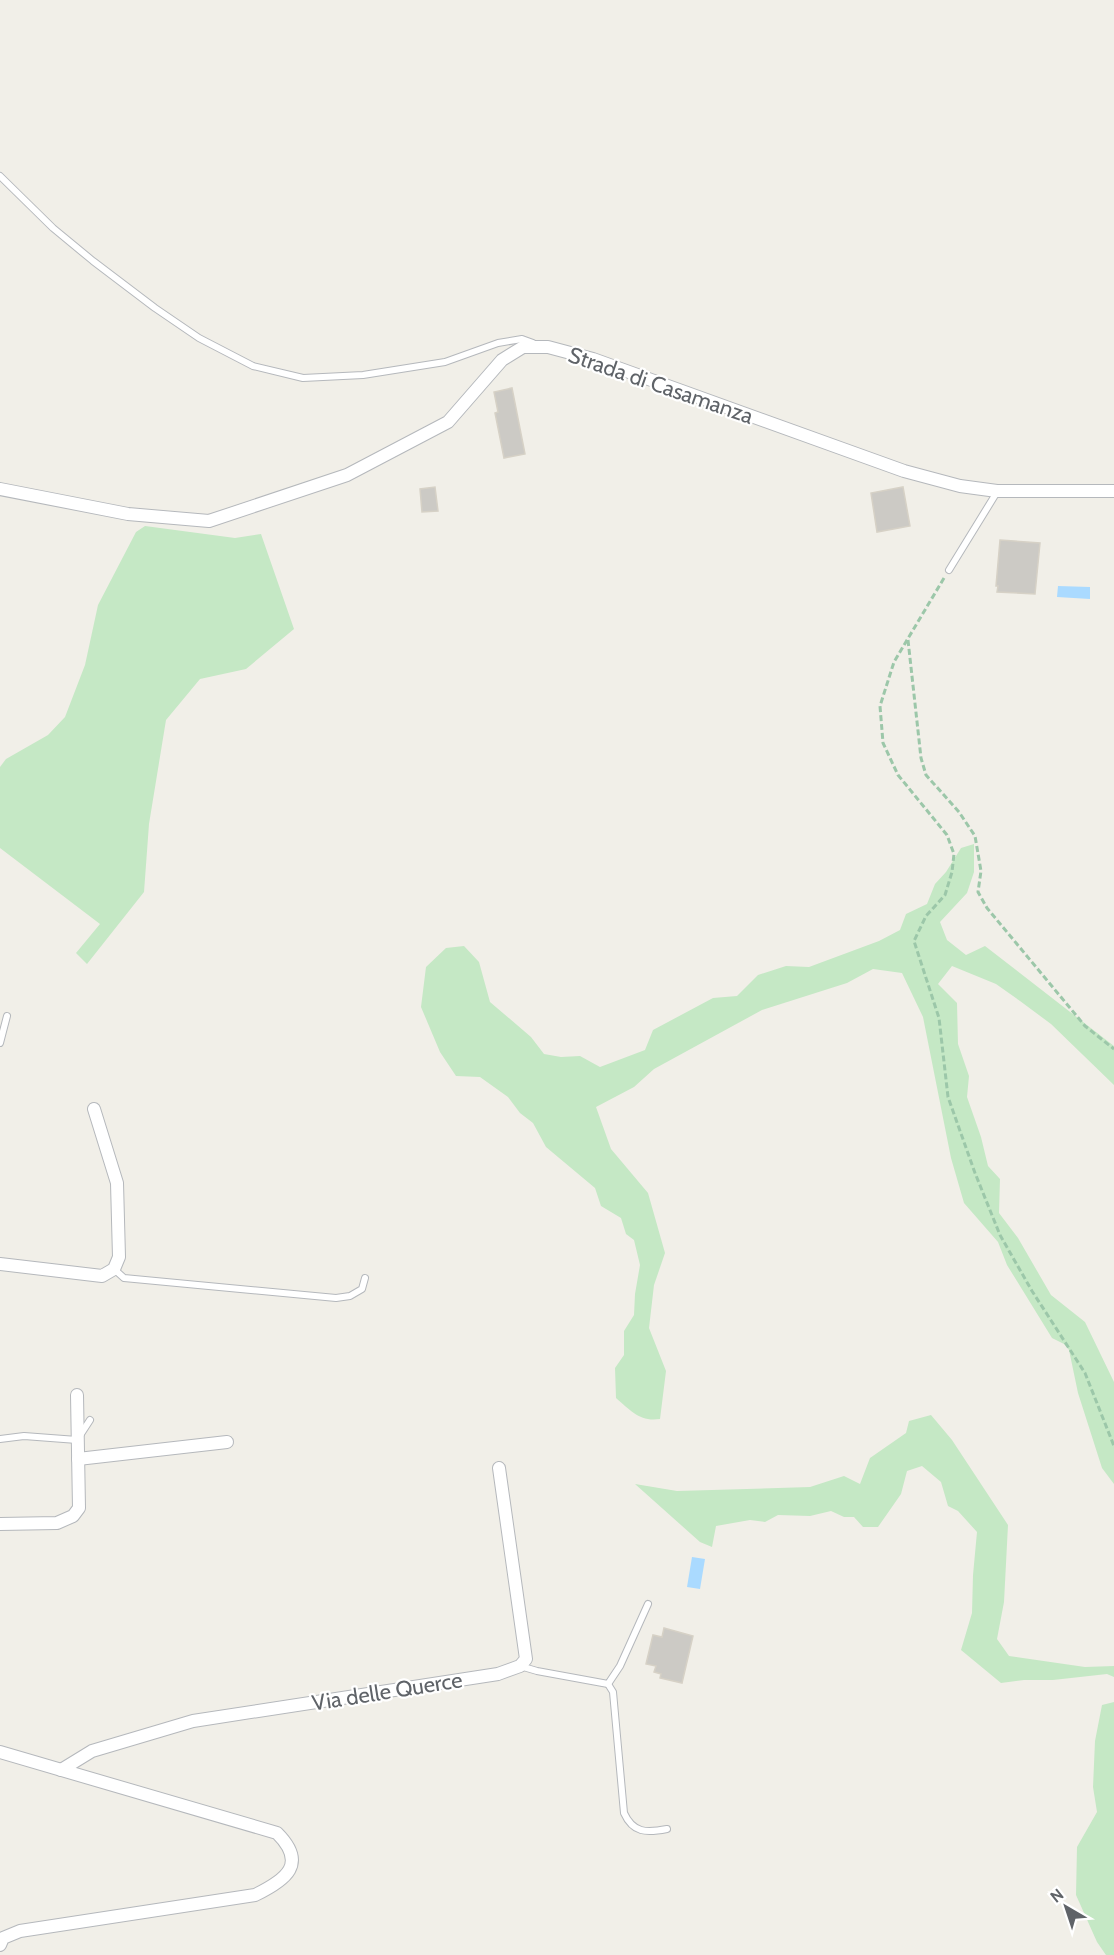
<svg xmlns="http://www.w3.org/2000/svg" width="1114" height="1955" viewBox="0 0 1114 1955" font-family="Cabin,sans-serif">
  <rect width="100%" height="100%" fill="#f1efe8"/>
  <g fill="#c5e8c5">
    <path d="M145,526L235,538L261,534L294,629L246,669L200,679L166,720L149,824L144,892L87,964L76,953L100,924L0,848V767L6,759L48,735L65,717L85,665L98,605L136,532Z"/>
    <path d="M974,844V872L967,893L940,922L947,940L966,955L985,946L1114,1046V1085L1051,1024L1020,1001L996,984L952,966L938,984L957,1003L958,1044L969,1076L967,1097L981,1137L988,1166L1000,1179L999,1213L1018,1238L1051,1295L1085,1322L1114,1382V1484L1102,1468L1078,1393L1069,1350L1064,1344L1052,1338L1007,1265L998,1242L964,1203L951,1158L923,1017L902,973L873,969L847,983L762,1010L654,1069L634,1087L596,1107L611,1149L648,1193L665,1253L654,1285L649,1328L666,1371L660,1419C640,1422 631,1411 616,1398L615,1368L624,1355V1331L634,1315L635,1294L640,1265L634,1240L626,1234L621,1218L601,1206L595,1188L546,1147L533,1123L520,1113L508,1097L480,1077L456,1076L440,1052L421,1007L426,967L446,948L464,946L479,962L490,1002L531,1037L544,1054L561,1057L580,1056L600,1067L645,1050L653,1030L713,998L737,996L758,975L786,966L809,967L879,941L900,930L906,914L927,904L935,884L946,872L961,848Z"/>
    <path d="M931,1415L952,1440L1008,1525L1004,1602L997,1639L1009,1656L1085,1667L1114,1666V1677L1107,1674L1053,1680H1024L1001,1683L961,1650L972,1613L973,1575L977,1532L958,1511L948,1506L941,1482L922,1466L907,1471L901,1494L878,1527H863L854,1517H844L831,1511L810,1516L778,1515L765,1522L750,1520L716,1526L712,1547L700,1542L635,1484L677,1491L810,1487L844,1476L860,1484L870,1458L906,1433L909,1421Z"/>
    <path d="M1114,1702V1955H1106L1097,1942L1076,1895L1077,1847L1097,1812L1093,1787L1095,1741L1102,1705Z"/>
  </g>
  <g fill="#aadaff">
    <path d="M1058,586L1090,587V599L1057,597Z"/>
    <path d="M692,1557L705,1559L700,1589L687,1587Z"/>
  </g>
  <g fill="#cccac5" stroke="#d6d1c6" stroke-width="1.5">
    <path d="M512,388L525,454L504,458L495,413L498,412L494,392Z"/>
    <path d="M435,487L438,511L422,512L420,489Z"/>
    <path d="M903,487L910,526L877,532L871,493Z"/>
    <path d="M1000,540L1040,543L1035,594L997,592L998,586H996Z"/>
    <path d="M664,1628L693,1636L682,1683L660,1678L661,1674L654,1672L656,1666L646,1664L653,1635L662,1637Z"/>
  </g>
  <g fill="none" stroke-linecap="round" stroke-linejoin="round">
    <defs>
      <g id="lane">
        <path d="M0,176L53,228L93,261L155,308L199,338L253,366L303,378L363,375L445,362L498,343L522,339L533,343"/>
        <path d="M949,570L997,492"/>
        <path d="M0,1043L7,1016"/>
        <path d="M114,1269L124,1278L336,1298L350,1296L362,1289L365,1278"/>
        <path d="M0,1439L24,1436L77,1440L90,1420"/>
        <path d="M520,1666L537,1671L608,1684L620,1666L648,1604"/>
        <path d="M608,1684L613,1692L624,1813C633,1833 646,1833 667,1829"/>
      </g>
      <g id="street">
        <path d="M0,489L128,514L209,521L347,475L448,422L502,360L523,347H548L593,359L904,471L960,486L997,491H1114"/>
        <path d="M0,1264L102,1276L114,1269L119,1257L117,1183L94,1109"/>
        <path d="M78,1459L227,1442"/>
        <path d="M0,1524L57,1523L73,1516L79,1508L77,1395"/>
        <path d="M0,1752L277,1833C308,1864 286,1880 255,1895L20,1931L3,1938L0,1945"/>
        <path d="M61,1770L92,1751L193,1721L498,1674L520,1666L526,1659L499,1468"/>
      </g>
    </defs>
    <use href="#lane" stroke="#b5b8bc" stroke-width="8"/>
    <use href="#street" stroke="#b5b8bc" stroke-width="14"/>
    <g stroke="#9cc7a9" stroke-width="3" stroke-dasharray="6 3" stroke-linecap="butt">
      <path d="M944,578L894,662L880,706L883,743L898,775L947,835L954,854L952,872L945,895L926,916L914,941L939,1018L948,1097L975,1173L1000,1235L1032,1291L1085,1373L1114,1446"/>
      <path d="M908,640L921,758L926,775L959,812L975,836L981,871L978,892L987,908L1085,1026L1114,1049"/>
    </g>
    <use href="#lane" stroke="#fff" stroke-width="6"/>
    <use href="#street" stroke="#fff" stroke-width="12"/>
  </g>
  <g text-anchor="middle" stroke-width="4.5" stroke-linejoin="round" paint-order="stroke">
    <g font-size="22" fill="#5f6368" stroke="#fff">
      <text transform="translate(661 385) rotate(19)" y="8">Strada di Casamanza</text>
      <text transform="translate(387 1691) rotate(-9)" y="8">Via delle Querce</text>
    </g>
  </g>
  <g transform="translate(1066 1907) rotate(321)" stroke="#ffffff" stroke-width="4.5" paint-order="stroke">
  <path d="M0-4.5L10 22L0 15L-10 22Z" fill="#5f6368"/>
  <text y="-9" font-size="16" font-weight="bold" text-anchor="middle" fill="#5f6368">N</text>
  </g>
</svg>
